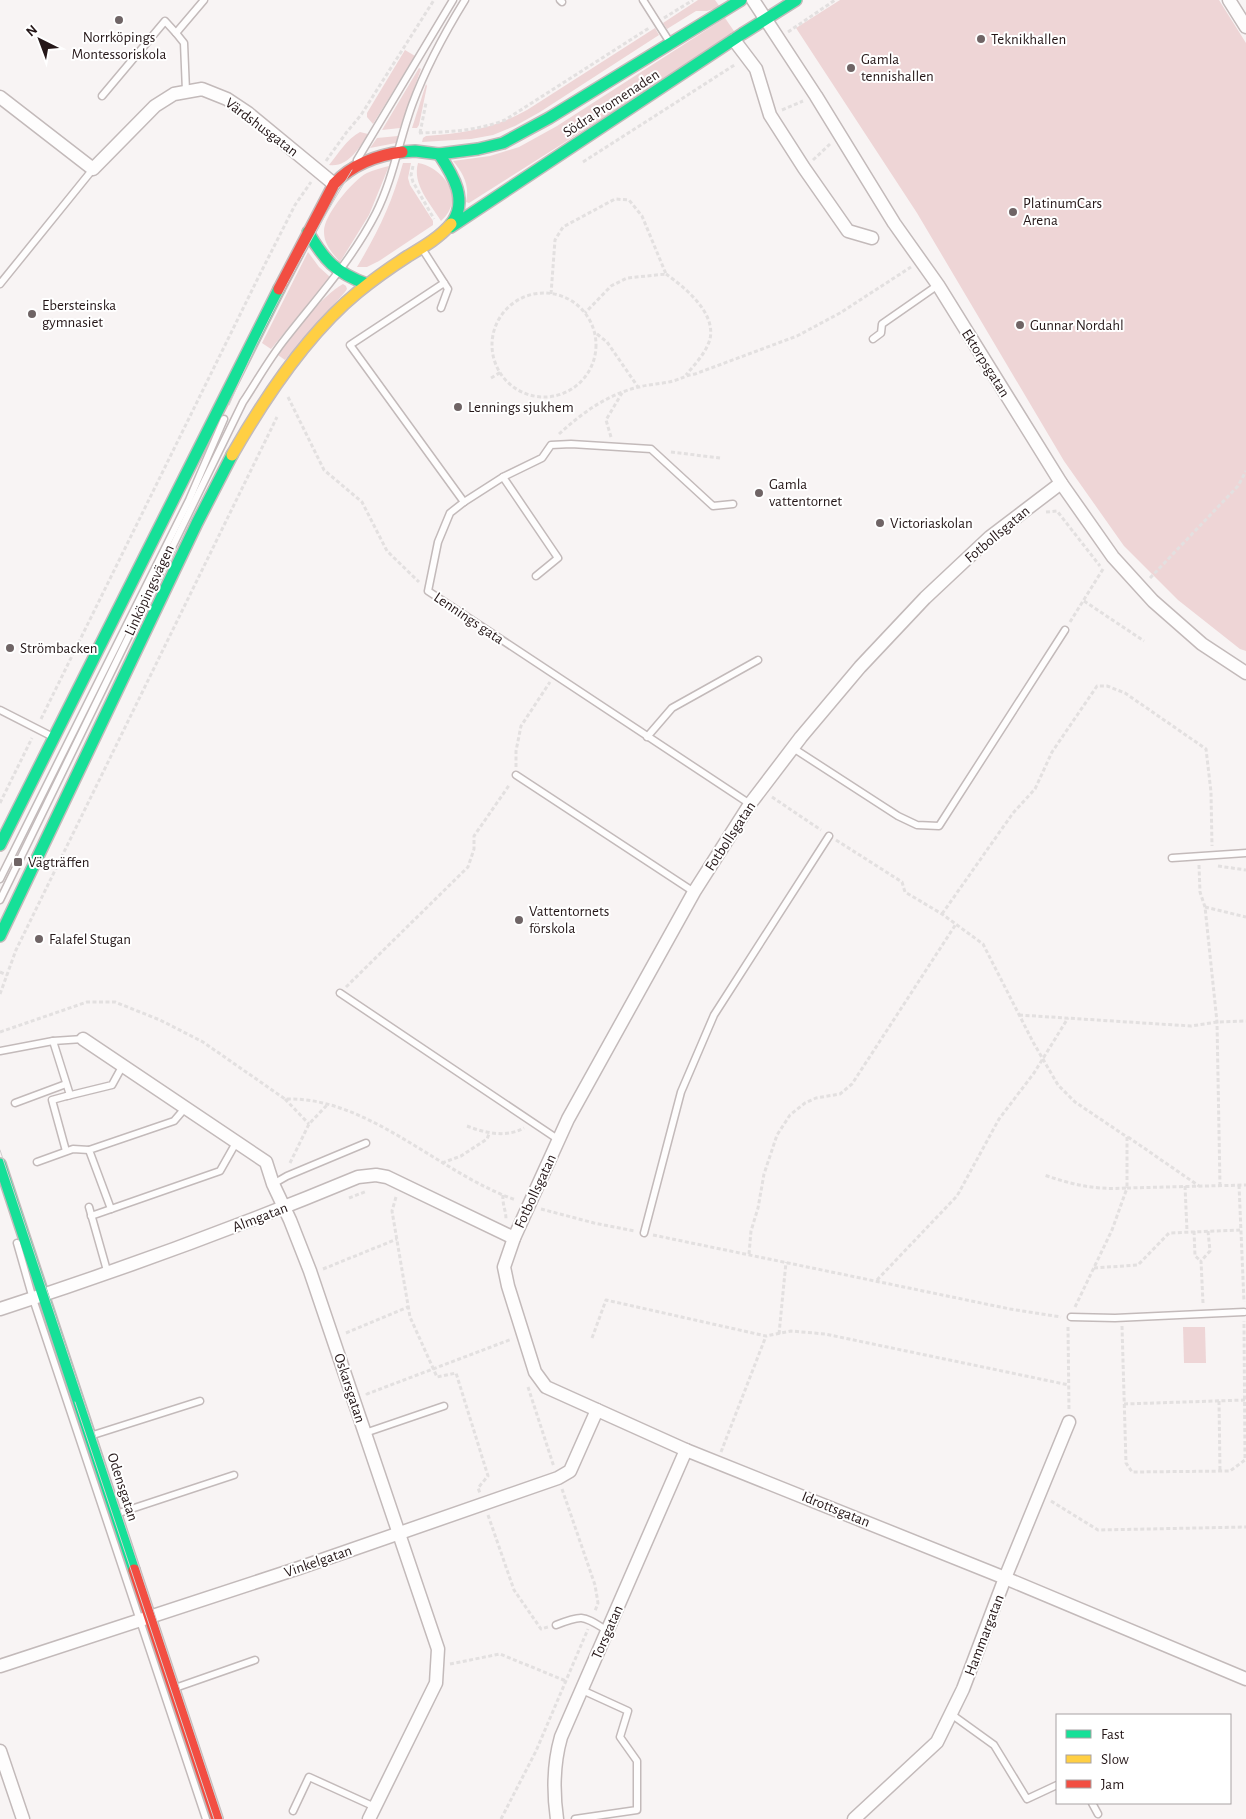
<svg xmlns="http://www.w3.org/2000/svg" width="1246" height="1819" viewBox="0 0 1246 1819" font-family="'Alegreya Sans',sans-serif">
  <rect width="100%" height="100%" fill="#f8f4f4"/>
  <g fill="#eed5d6">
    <path d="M698,0H715L720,7L707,11H696L667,29L663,23Z"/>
    <path d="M840,0H1219L1246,43V651L1240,649L1178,600L1124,546L1064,461L917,213L796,28Z"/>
    <path d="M725,18L736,34L469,203L466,202C470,185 463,173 453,161L490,156L519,147L557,126Z"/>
    <path d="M655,28L659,35L540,112L515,126L493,135L471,139L422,142L423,138L426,136C464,133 493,129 527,110Z"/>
    <path d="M405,50L415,56L373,124L367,117V113Z"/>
    <path d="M419,68L421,69L400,128L382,130Z"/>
    <path d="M426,84L427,86L419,125L417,128H412Z"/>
    <path d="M360,132L368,134C360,147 348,168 329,165C338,154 347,139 360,132Z"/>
    <path d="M398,136L396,143L370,148L377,138Z"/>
    <path d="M403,163H411L408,178L410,185L433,221V225L379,261L367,267H357C378,232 392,203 403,163Z"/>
    <path d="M418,163C438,166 461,190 449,211C447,215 444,218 441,221C430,203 412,184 418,163Z"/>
    <path d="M389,166L369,215L340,262C332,253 324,244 324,232C323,216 353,180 367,173C373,170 381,168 389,166Z"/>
    <path d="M308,252L319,267L330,277L271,349L262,343Z"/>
    <path d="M343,284L346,286L347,289L345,292L285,360L278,355C292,335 322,295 343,284Z"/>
    <path d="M1183,1327H1205L1206,1363H1184Z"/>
  </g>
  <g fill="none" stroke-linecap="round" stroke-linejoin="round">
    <defs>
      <g id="lane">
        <path d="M560,0L562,2"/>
        <path d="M643,0L669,41"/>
        <path d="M186,91L184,43L176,33L204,0"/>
        <path d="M102,96L165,21L176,33"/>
        <path d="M357,160L453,0"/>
        <path d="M423,250L448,289L441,308"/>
        <path d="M444,283L350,345L464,502"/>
        <path d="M0,284L93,169"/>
        <path d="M873,339L881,333L882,324L938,285"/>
        <path d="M503,477L558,558L536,576"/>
        <path d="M733,504L713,506L651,449L571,444L551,445L542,458L503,477L464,502L450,513L438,542L428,591L750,804"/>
        <path d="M0,710L53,737"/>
        <path d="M647,737L672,708L758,660"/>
        <path d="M793,748L898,816L917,825L939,826L1065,630"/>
        <path d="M516,775L694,892"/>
        <path d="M1172,858L1246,853"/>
        <path d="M0,879L189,500L224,419"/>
        <path d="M0,900L243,402C257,381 269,359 285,339C317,298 352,260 376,213C393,179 399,141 412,105C426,67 444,34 465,0"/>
        <path d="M340,993L559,1140"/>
        <path d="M0,1051L53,1041"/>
        <path d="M67,1096L112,1085L123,1065"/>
        <path d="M15,1103L66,1084"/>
        <path d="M66,1151L52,1100L70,1095L53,1041L83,1039"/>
        <path d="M37,1162L73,1149L89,1150"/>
        <path d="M273,1184L287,1176L366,1143"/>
        <path d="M89,1207L108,1274"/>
        <path d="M111,1209L89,1150L174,1121L186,1107"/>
        <path d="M91,1216L220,1171L237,1141"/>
        <path d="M644,1233L681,1092L714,1015L829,836"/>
        <path d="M17,1243L33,1299L206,1819"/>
        <path d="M1071,1317L1115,1318L1244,1312"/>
        <path d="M365,1433L444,1406"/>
        <path d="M93,1435L200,1401"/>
        <path d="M119,1513L234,1475"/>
        <path d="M556,1625C584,1614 583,1616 608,1631"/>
        <path d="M175,1688L255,1660"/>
        <path d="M951,1714L994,1745L1027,1799L1057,1785"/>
        <path d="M1092,1803L1098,1814"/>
        <path d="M293,1811L309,1777L375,1807"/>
        <path d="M575,1819L637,1810V1761L620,1737L628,1711L582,1690"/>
      </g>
      <g id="street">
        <path d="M753,0L816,96L894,223L938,285L1061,483L1113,557L1153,601L1202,644L1246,673"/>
        <path d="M1229,0L1246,27"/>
        <path d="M734,40L756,69L770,115L804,168L848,231L872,238"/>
        <path d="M0,97L93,169L155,106L174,94L202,89L227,99L248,113L334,184"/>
        <path d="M1061,483L990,537L925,598L860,667L801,737L750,804L694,892L568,1119L514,1238L504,1267L508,1286L535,1372L546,1387L686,1450L1005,1578L1246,1679"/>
        <path d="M83,1039L266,1162L273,1184L290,1220L310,1271L438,1649L436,1683L369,1819"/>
        <path d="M0,1309C121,1270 240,1226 358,1177L376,1175L387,1177L514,1238"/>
        <path d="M0,1666L299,1568L558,1478L570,1471L597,1410"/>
        <path d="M0,1751L23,1819"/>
        <path d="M557,1819C553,1791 553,1765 561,1737L686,1450"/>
        <path d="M854,1819L937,1742L963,1689L1005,1578L1069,1422"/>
      </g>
      <g id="fast">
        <path d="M402,152L415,151L439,154L478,149L503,143L549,118L741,0"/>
        <path d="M439,154C453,175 469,201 451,224"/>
        <path d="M451,227L742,34L796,0"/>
        <path d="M308,232C324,260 336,273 367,284"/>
        <path d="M0,845L279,289"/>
        <path d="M0,936L197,523L232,455"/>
        <path d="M0,1164L134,1570"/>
      </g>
      <path id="slow" d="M232,455C264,399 308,333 358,292C374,279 391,267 408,256C423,247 439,238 451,224"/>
      <g id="jam">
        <path d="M279,289L334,184C351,165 377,155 402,152"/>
        <path d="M134,1570L217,1819"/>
      </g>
    </defs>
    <use href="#lane" stroke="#c3baba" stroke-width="9"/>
    <use href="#street" stroke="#c3baba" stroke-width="15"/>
    <use href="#fast" stroke="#c3baba" stroke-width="14"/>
    <use href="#slow" stroke="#c3baba" stroke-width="14"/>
    <use href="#jam" stroke="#c3baba" stroke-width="14"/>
    <g stroke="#e3e0e0" stroke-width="3" stroke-dasharray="4 2.5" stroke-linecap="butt">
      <path d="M664,18L693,0"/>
      <path d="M788,32L835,0"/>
      <path d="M782,110L803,101"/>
      <path d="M419,133C449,132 476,131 505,120L649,28"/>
      <path d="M420,133L426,103"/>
      <path d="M813,160L830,144"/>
      <path d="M326,161L346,133L361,115L434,0"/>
      <path d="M583,162L736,64"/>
      <path d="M413,166L411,175L413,182L434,219"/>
      <path d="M666,274C684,287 716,312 710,339C706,353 695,364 686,375"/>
      <circle cx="544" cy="345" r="52"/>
      <path d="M551,294L555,240L563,227L615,199L629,200L642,216L666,274L627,278L611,286L585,313"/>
      <path d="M597,334L607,342L638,387"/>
      <path d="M491,378L501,372"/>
      <path d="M288,397L324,470L362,502L387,551L419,582"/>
      <path d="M559,434C582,413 608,394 639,387C650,384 662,384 673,381C681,379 686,375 695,374L797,336L840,313L911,267"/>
      <path d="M611,437L606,420L622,393"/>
      <path d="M671,452L720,458"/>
      <path d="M1046,512L1057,511L1100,566"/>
      <path d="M1150,578L1238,486L1246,471"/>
      <path d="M1084,601L1144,641"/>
      <path d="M1070,622L1103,569"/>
      <path d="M41,719L259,276L295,205L311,182"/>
      <path d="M516,767V751L521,726L550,682"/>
      <path d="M772,797L821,830"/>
      <path d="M0,803L32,738"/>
      <path d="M836,840L902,882L905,892L942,914L983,944L1033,1042L1058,1085L1075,1102L1127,1137V1188C1094,1190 1074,1185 1044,1175"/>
      <path d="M1199,865L1200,892L1205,907L1217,1022L1220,1186"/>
      <path d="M1218,866L1246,870"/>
      <path d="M1205,907L1246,917"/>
      <path d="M942,914L1013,813L1035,789L1052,752L1097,686H1107L1125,693L1206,749L1211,792L1212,846"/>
      <path d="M0,972L7,975"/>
      <path d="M346,987L468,867L474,849V836L510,784"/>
      <path d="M0,994L16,950L277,417"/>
      <path d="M1019,1015L1191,1026L1217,1022L1246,1021"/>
      <path d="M0,1032L87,1002H115L160,1020L203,1042L285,1099C368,1096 440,1174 516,1200"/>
      <path d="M285,1099L309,1124"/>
      <path d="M467,1126C485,1133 506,1138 524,1128"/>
      <path d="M1128,1137L1199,1186"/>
      <path d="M290,1163L309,1124L328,1104"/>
      <path d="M442,1163L461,1156L487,1139L489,1134"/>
      <path d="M1239,1185L1244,1302"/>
      <path d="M1185,1186L1187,1231"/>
      <path d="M503,1195C502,1203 506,1211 506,1219"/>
      <path d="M396,1197L392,1211L410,1317L437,1377L456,1373L488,1476L478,1488L480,1493"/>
      <path d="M349,1198L367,1191"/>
      <path d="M541,1209L594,1223L635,1231"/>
      <path d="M1194,1231L1195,1256L1201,1261"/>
      <path d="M653,1235L1010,1309L1061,1317"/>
      <path d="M749,1254L751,1231L758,1208L764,1174L777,1135L790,1115L805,1103L816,1098L840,1094L852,1084L956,924"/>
      <path d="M1094,1268L1138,1265L1169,1233L1240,1230"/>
      <path d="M323,1269L397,1239"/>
      <path d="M877,1280L957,1196L999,1119L1034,1073L1068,1018"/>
      <path d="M1203,1303L1201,1261L1210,1251L1208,1231"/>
      <path d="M1075,1307L1112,1230L1127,1188L1246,1185"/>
      <path d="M1122,1326L1126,1463L1132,1472L1230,1471L1245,1460L1244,1321"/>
      <path d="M1068,1327L1069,1411"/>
      <path d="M346,1333L408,1307"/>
      <path d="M779,1334L786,1262"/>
      <path d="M592,1338L606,1300L766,1336L791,1331L825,1334L1069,1385"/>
      <path d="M528,1387L554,1467"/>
      <path d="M367,1393V1394L512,1339"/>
      <path d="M1219,1401L1220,1471"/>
      <path d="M1124,1404L1245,1400"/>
      <path d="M721,1452L766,1336"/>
      <path d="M562,1489L595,1585L598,1603L595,1611"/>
      <path d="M1051,1501L1098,1530L1246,1527"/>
      <path d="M488,1515L514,1590L541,1629L548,1627"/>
      <path d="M450,1664L500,1654L566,1681"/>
      <path d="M501,1819L536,1751L588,1629"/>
    </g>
    <use href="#lane" stroke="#fefdfd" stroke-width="6"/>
    <use href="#street" stroke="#fefdfd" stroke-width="12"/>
    <use href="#fast" stroke="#16e098" stroke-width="11"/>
    <use href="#slow" stroke="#ffcf43" stroke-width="11"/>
    <use href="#jam" stroke="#f24e42" stroke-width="11"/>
    <g stroke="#d1cfcf" stroke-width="1">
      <path d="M229,405C264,324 306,246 352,170"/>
      <path d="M0,1150L223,1819"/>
      <path d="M75,1402L214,1819"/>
    </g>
  </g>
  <g fill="#6f6465" stroke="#fff" stroke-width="2">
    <circle cx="119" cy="20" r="5"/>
    <circle cx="981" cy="39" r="5"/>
    <circle cx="851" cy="68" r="5"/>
    <circle cx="1013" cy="212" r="5"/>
    <circle cx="32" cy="314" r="5"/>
    <circle cx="1020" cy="325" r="5"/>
    <circle cx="458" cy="407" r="5"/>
    <circle cx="759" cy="493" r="5"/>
    <circle cx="880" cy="523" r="5"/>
    <circle cx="10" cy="648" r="5"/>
    <rect x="13" y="857" width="10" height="10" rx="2.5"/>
    <circle cx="519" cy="920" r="5"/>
    <circle cx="39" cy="939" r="5"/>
  </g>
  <g text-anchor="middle" stroke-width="4" stroke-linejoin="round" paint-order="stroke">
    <g font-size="15" fill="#251718" stroke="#fff" text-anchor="start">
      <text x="119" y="42" text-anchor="middle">Norrköpings<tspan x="119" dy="17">Montessoriskola</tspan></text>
      <text x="991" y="44">Teknikhallen</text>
      <text x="861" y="64">Gamla<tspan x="861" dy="17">tennishallen</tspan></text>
      <text x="1023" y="208">PlatinumCars<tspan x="1023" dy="17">Arena</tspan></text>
      <text x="42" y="310">Ebersteinska<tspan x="42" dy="17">gymnasiet</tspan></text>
      <text x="1030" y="330">Gunnar Nordahl</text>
      <text x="468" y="412">Lennings sjukhem</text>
      <text x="769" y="489">Gamla<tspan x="769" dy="17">vattentornet</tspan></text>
      <text x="890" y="528">Victoriaskolan</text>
      <text x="20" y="653">Strömbacken</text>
      <text x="28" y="867">Vägträffen</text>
      <text x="529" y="916">Vattentornets<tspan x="529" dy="17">förskola</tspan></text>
      <text x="49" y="944">Falafel Stugan</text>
    </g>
    <g font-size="15" fill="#251718" stroke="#fff">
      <text transform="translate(611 103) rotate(-33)" y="5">Södra Promenaden</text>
      <text transform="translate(262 127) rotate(37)" y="5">Värdshusgatan</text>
      <text transform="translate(986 363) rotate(58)" y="5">Ektorpsgatan</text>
      <text transform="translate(997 534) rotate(-40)" y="5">Fotbollsgatan</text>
      <text transform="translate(149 590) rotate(-65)" y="5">Linköpingsvägen</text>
      <text transform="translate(469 618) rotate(34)" y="5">Lennings gata</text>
      <text transform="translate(730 836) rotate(-57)" y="5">Fotbollsgatan</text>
      <text transform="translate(535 1191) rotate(-65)" y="5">Fotbollsgatan</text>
      <text transform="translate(260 1217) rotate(-21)" y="5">Almgatan</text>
      <text transform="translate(350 1388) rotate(72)" y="5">Oskarsgatan</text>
      <text transform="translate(123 1487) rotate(72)" y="5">Odensgatan</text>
      <text transform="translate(836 1509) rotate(22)" y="5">Idrottsgatan</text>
      <text transform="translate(318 1561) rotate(-19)" y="5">Vinkelgatan</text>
      <text transform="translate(607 1632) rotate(-66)" y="5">Torsgatan</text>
      <text transform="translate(984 1635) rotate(-69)" y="5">Hammargatan</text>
    </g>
  </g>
  <rect x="1056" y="1714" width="175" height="90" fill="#ffffff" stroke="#a8a2a3"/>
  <rect x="1066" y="1730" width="25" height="8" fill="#16e098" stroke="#a8a2a3"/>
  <text x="1101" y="1739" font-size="15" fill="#251718">Fast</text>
  <rect x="1066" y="1755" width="25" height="8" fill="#ffcf43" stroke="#a8a2a3"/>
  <text x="1101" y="1764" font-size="15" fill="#251718">Slow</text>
  <rect x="1066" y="1780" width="25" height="8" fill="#f24e42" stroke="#a8a2a3"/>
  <text x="1101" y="1789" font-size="15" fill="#251718">Jam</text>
  <g transform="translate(40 40) rotate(318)" stroke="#ffffff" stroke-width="4" paint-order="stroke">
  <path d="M0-4L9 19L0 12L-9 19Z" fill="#251718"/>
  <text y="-8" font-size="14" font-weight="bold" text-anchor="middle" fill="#251718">N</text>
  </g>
</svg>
